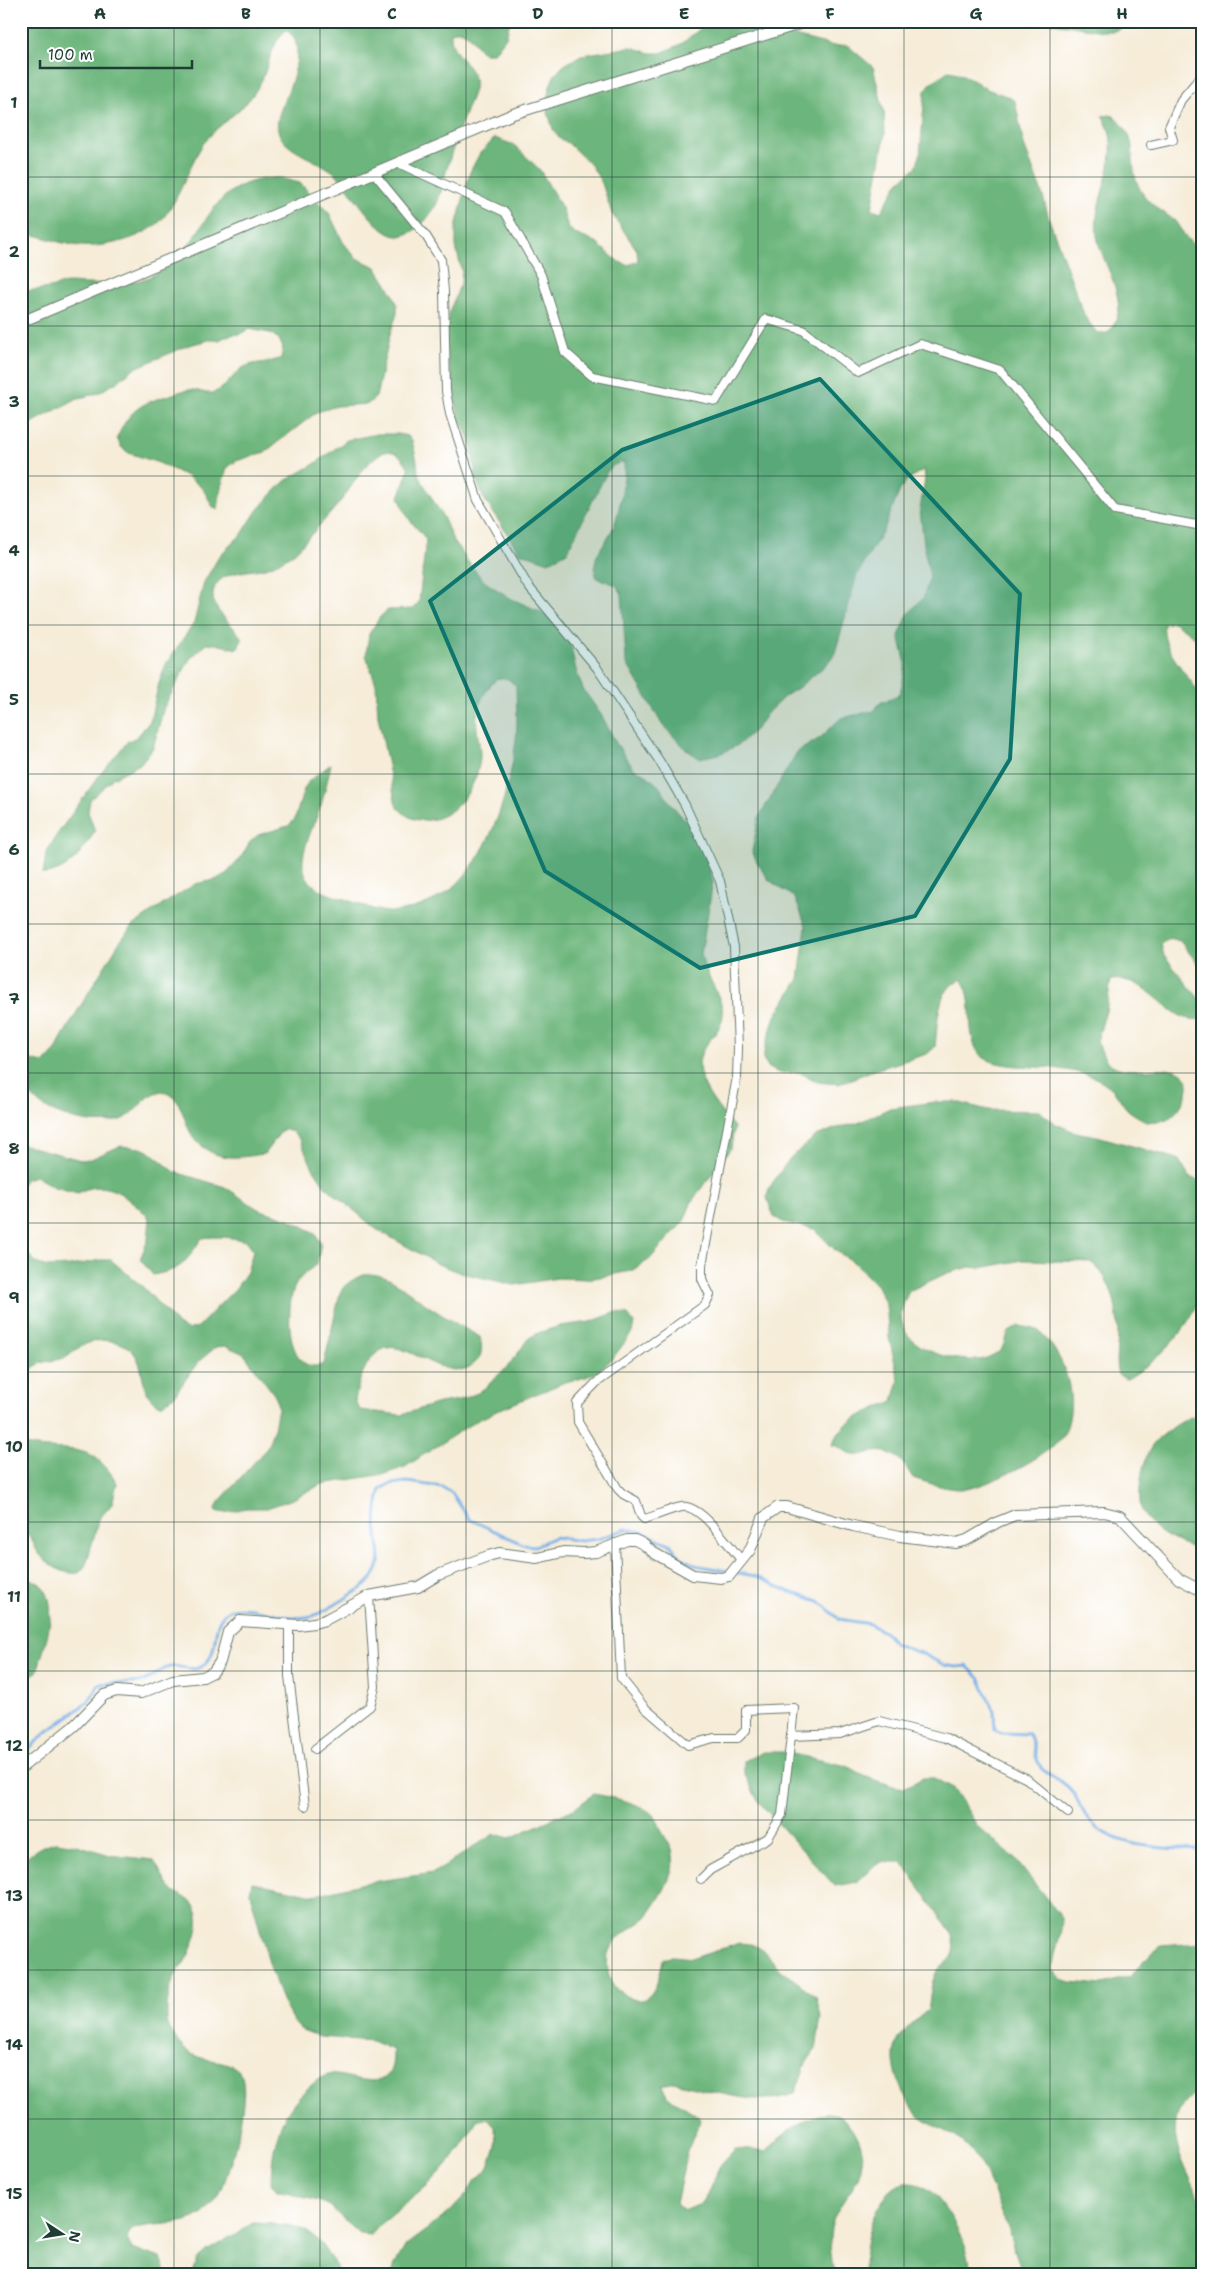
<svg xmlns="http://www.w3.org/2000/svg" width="1223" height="2296" viewBox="0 0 1223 2296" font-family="'Shantell Sans',sans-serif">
  <rect width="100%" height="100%" fill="#fff"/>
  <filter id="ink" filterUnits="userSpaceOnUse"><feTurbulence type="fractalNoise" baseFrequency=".02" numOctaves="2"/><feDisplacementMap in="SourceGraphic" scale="10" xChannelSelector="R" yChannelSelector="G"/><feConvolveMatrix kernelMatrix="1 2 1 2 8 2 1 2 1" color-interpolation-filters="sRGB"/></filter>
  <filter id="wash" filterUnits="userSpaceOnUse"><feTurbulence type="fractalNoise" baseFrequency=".0096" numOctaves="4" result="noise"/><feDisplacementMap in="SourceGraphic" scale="20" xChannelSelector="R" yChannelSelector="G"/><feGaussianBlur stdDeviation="1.12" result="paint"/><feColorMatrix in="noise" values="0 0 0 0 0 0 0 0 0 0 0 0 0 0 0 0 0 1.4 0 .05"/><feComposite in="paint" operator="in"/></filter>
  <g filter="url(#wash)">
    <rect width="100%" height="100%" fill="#f6ecd8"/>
    <g fill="#6cb57b" stroke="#467958">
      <path d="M21,21H510L506,37L494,53H483L469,36L461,30L451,32C450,56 468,58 474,78C477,89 469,101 466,111C458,131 452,151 446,172C443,182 441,196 436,205C428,219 417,233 400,236C379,239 351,189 337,175C322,160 283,153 278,130C276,121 280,112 283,104C290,88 303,55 294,38C293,35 288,32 286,30C270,44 269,69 258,87C245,111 219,122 203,144C188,167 181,196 164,217C147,239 99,250 73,245C55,242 39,235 21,232Z"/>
      <path d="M710,21H735L834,46L847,45L873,67L884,112L885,134L872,209L881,212L899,182L916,167L920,156L925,91L931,83L948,71C963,73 973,80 985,88C995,93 1006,94 1015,101L1024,145L1043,196L1049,219L1085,317L1097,333H1108C1135,304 1102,267 1097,236C1091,195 1128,154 1102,116L1112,115C1145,141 1124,161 1141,191C1149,205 1163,211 1175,221C1179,226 1182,232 1186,237C1191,243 1196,248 1202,254V642L1174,622L1164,624C1160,652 1192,676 1202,700V969L1180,941L1170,938L1161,944L1164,956L1202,1002V1019C1168,1026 1151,974 1111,980L1106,1011L1097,1041C1100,1047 1103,1057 1108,1062C1128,1080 1168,1060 1183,1074C1197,1085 1179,1114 1167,1119C1161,1122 1153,1121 1147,1122C1141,1118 1134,1115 1128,1110C1121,1103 1117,1092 1109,1086C1094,1074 1072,1071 1054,1068C1037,1066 988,1069 978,1052C964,1030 977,999 961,979C936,990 938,1022 935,1047L927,1054L871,1071L839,1084L818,1082L799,1072L779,1073L769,1068L763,1059L765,1048L775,1016L799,979L806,926L795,898L769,880L757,862L752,851L759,817L797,752L820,738L841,718L874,711L880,703L900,694L906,664L899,636L908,614L923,598L930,577L925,553L920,510L925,479L924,469L906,481L900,490L884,529L857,575L835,653L826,665L798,688L785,696L769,711L756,729L738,745L720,754L699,758L687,750L663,726L626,662L622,594L616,585L597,578C589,556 605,546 613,528C619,515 626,476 624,462L614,465L607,472L567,552L549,562L519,552L483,497L476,478L470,440L459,419L445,345L449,312L461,283L462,271L456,248V227L470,172L480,153L495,138L514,145L540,170L562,208L568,227L575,234L595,242L619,262L628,265L638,261L637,250L612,214L602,183L591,165L568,143L559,138L553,129L547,109L550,86L554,76L563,66L581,55L631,47L651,53H661L681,44Z"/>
      <path d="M1040,21H1138L1114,31H1104Z"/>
      <path d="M279,178L300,183L329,213L343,242L356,258L376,267L393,294L397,304V314L390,334L376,397L368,404L337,406L317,412L265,452L236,461L227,468L221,488L218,509L213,507L203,489L187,476L159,463L129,453L121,447L117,438C129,411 139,404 167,396C174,394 182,390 189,390C197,389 204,394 212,393C226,389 230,378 241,369C252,361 269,364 281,358L283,348L279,339L270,333L249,329L240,334L229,335L219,340H209L189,345L133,369L117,382L98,393L76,399L21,429V292C32,290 41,289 51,288C55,287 58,284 62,284C68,282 78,284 85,284C111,284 135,286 159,272C210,243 202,179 279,178Z"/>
      <path d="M377,434H398L408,436L412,441L417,461L418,472L422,481L443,517L453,540L471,566L485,582L512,599L562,621L567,629L576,670L583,689L602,716L616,743L634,769L644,773L659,786L670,803L700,837L713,882L701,954C704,975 723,996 723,1015C722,1031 708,1039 702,1052C690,1077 719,1109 734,1127L731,1148L692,1201L684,1221L649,1260L631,1271L589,1279L558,1278L514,1285L458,1272L438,1264L376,1229L325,1186L313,1168L300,1140L293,1132L283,1129L264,1154C248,1156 231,1160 215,1154C207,1151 196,1142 192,1135C183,1122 182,1094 163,1092C150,1090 139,1108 130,1115C108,1131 60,1119 40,1104C33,1098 27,1090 21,1084V1050L33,1061L44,1063L57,1049L61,1039L87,995L119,943L132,926L159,907L195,884L215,880L227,873L240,859L250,842L258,835L288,826L295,819L304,789L309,781L331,764C328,778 325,791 321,805C316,822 301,849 303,866C307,888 326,894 345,899C356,903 381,913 392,912C414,910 441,900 457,884C493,848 510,789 516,739C518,722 516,703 516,686L508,679L497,678C487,689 480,698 477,714C475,729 480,742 480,756C479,784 457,817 429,820C415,822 404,816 396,805L378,716L376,684L366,655L369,634L380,617L388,610L412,609L419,602L426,540C422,533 418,530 413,524C406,516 403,506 399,497L409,469C386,423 357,480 343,498C330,515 314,531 300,547C294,554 280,562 271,566C256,573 221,568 214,589C207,610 235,623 242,640L237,649L216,644H206L190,659L164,707L153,748L140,764L113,778L90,800L88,812L95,831C83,851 69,873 43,874L46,854L56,836L98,777L128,741L137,737L150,721L159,683L166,664L194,623L204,582L220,555L242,534L258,509L285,481L313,465L347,440Z"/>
      <path d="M935,1102H956L988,1110L1039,1111L1056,1124L1075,1132L1097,1136L1178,1159L1190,1177L1202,1183V1293C1190,1328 1159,1361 1127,1379L1118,1375C1114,1360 1118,1347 1118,1332C1118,1310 1111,1274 1090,1262L1023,1260L980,1268L970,1267L947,1273L909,1291C907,1296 903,1303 902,1309C894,1347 951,1362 979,1360C987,1359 994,1354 1001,1351L1009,1332L1019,1326C1025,1327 1032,1328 1037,1330C1041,1332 1045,1338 1048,1341C1068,1364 1078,1405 1064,1434C1054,1453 987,1487 965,1489C948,1490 929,1483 913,1478C903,1462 895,1449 873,1452C866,1453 861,1456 853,1455C848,1454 842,1447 832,1445C840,1420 870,1412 893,1401L899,1380L889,1338L886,1305L877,1286L856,1264L836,1251L814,1229L783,1222L774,1217L767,1198L769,1188L790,1158L816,1136L837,1128L858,1123L890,1108Z"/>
      <path d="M21,1144L81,1160L91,1159L120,1146L141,1148L150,1152L175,1172L225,1187L258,1209L289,1219L315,1233L321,1243L317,1264C309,1270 300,1276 295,1286C285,1307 286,1379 324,1364L340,1293C344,1285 348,1283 356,1278C381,1264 407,1292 427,1305C444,1317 462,1327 480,1337C482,1347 483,1355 476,1362C451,1388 410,1342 387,1348C366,1353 358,1383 355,1401L360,1410L401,1415L439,1403L459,1400L478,1393L486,1387L509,1365L529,1338L538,1333L560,1326L590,1322L617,1312L628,1315L634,1323L632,1333L612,1359L596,1373L586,1377L565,1382L505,1407L474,1422L405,1467L385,1474L322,1484L293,1499L267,1508H246L225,1513L215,1511L219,1502L267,1448L274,1428L278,1408L276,1397L244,1354L226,1346L216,1347L198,1362L174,1396L161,1405C135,1396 150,1360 126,1346C110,1337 90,1339 76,1350C73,1352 70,1355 67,1357C55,1362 41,1359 31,1370C24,1378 24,1396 21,1406V1359L30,1328L27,1318H21V1248L38,1264L48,1267L70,1266L101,1260H111L143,1287L179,1326L188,1330L198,1327L236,1288L247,1272L253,1251L248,1242C234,1237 217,1236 202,1238C184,1263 185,1269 153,1275L140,1259L148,1240L150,1219C132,1199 106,1176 78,1193L54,1187L35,1176L26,1179L21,1185Z"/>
      <path d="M1202,1416V1551C1180,1543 1157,1536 1144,1515C1135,1502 1142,1465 1149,1451C1155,1439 1175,1425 1187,1419C1191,1416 1197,1417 1202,1416Z"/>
      <path d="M21,1444C62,1455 90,1436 117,1483L112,1504L99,1519L86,1565L79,1573C62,1575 44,1563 36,1549C32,1541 31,1534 21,1531Z"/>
      <path d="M21,1577C26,1579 32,1580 37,1582C64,1598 43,1650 37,1672L21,1681Z"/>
      <path d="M763,1752H784L847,1766L864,1776L893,1786L904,1788L923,1778H934L954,1789L978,1827L1014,1858L1062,1918C1062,1937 1053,1952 1053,1970L1061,1979L1070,1982L1102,1985L1131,1976L1144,1960L1161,1946L1202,1943V2088C1194,2095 1180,2105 1177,2117C1168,2149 1195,2179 1202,2209C1205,2225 1202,2257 1202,2275H1021L1019,2263C1006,2226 995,2183 972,2151C959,2134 935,2129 919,2116C911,2109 907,2100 903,2090C884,2049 896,2036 928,2010C930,2000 930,1988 934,1978C940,1958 959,1967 952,1934L902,1862H882L873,1867L857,1882L835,1886L758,1801L744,1772V1761Z"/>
      <path d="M594,1794C610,1797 643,1803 654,1816C658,1820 660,1828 663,1833C665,1838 670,1844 672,1850C678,1870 661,1897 650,1912C639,1928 618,1932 609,1951C605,1961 608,1978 614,1987C617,1991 623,1993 626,1996C653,2012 659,1978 663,1960L672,1956L694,1958L739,1943L750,1944L760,1947L781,1970L816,1996L821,2017L816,2049L806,2063L795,2093C761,2109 710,2090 674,2082L662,2085C669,2105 687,2104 700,2119L697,2130L687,2151L676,2204L684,2211L703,2203L721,2164L735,2149L765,2151C788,2131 829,2092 853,2130C860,2141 864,2150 862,2162C858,2199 824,2203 831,2253C832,2260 832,2268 836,2275H392L395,2264L406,2245L449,2213L468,2193L473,2183L489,2167L496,2147L495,2126L487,2118L477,2121C464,2143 449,2165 430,2183C411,2201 388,2214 371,2235L360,2234L329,2206L319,2201L277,2191L271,2183C272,2147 278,2115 306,2090C313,2084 319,2077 328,2075C344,2072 384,2093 391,2069C393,2064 393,2056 393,2050L372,2041L320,2037L300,2029L293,2021L282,2001L269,1963L250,1893L252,1882L314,1895L365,1883L433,1873L494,1834L510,1838L574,1809Z"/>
      <path d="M56,1842L77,1845L110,1855L153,1860C160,1868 164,1883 171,1889C178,1895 189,1897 195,1907C203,1920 195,1940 189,1954C185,1964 175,1972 172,1983C169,1992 166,2007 167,2017C167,2025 171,2031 175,2037C193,2069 221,2053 239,2071C254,2086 229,2177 219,2195C214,2204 203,2214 194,2218C174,2227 151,2222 131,2230L127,2239L132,2249L161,2258L165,2268L163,2275H21V1865C30,1852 41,1845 56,1842Z"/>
      <path d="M904,2183C911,2183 917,2183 923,2186C941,2194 963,2236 968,2255C970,2261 970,2268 970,2275H865C861,2244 873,2196 904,2183Z"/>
      <path d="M253,2223C271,2224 296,2223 311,2234C323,2243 332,2262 342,2275H192L198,2259L207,2251Z"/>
    </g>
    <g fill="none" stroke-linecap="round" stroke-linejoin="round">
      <path stroke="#76afe6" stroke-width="3" d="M21,1756L48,1731L88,1702L99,1685C113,1681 126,1685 140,1682C152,1680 159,1669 170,1667C182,1664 194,1675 206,1663C221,1648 209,1620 230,1610C248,1602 289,1623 312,1616C325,1612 338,1603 349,1596C363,1588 375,1580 379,1564C382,1556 377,1543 377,1534C375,1518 377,1504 381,1489L390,1484L407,1482L442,1487L452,1493L469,1519L525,1545L535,1546L555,1537L580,1541L598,1539L626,1529L639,1531L670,1544L680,1557L695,1565L755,1576L790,1592L819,1601L839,1619L870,1624L887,1634L895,1644L923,1654L944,1665L956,1667L967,1666L980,1679L994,1712L995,1730L1002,1733L1029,1734C1034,1743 1036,1764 1042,1769C1051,1777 1062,1780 1070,1789C1079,1799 1081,1812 1090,1821C1114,1849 1167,1848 1202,1850"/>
    </g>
  </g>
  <g filter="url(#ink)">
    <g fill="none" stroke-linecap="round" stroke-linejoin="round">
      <defs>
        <g id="minor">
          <path d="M1151,145L1173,140L1169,127L1181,100L1202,75"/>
          <path d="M398,163L505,212L541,275L565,352L592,376L716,401L766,319L803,330L858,373L920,344L1000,370L1115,510L1202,526"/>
          <path d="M374,173L426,236L441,260L444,291L446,391L450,414L478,500L528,586L597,668L660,762L685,805L720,881L734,947L738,1048L737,1077L702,1265V1279L710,1295L705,1305L596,1383L577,1403L578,1422L618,1489L623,1494L636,1501L641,1516L644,1519C657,1516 669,1509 682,1507C701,1504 730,1547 742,1561"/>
          <path d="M615,1543L621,1678L645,1708L688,1745L714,1738H738L746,1730V1710L794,1708L791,1736L840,1734L879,1721L946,1738L1027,1779L1068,1813"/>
          <path d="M289,1624V1676L305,1806"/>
          <path d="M315,1749L370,1706L375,1687L369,1596"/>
          <path d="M701,1879L710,1870L768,1838L782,1815L791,1736"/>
        </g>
        <g id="tertiary">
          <path d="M21,322L513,114L809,21"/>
          <path d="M21,1768L74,1726L104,1695L117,1691L141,1693L173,1680L203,1677L213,1672L220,1662L228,1632L240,1621L298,1625L314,1623L325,1620L369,1596L418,1587L438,1575L488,1556L499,1553L537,1558L563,1552L584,1553L596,1552L627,1540H635L643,1544L654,1553L693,1575L721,1578L729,1576L750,1550L763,1518L778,1507H787L853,1526L900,1536L956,1543L967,1540L998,1522L1015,1515L1104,1512L1120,1516L1179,1579L1202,1591"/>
        </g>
      </defs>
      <use href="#minor" stroke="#6a7a6d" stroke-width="10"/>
      <use href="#tertiary" stroke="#6a7a6d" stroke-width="12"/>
      <use href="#minor" stroke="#fff" stroke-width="8"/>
      <use href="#tertiary" stroke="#fff" stroke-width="10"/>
    </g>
  </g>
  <path fill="#0f766e" fill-opacity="0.2" stroke="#0f766e" stroke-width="4" stroke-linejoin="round" d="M820,379L1020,594L1010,759L915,916L700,968L545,871L430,601L622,450Z"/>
  <path fill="none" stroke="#1f3d34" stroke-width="1" stroke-opacity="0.55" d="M174,21V2275M320,21V2275M466,21V2275M612,21V2275M758,21V2275M904,21V2275M1050,21V2275M21,177H1202M21,326H1202M21,476H1202M21,625H1202M21,774H1202M21,924H1202M21,1073H1202M21,1223H1202M21,1372H1202M21,1522H1202M21,1671H1202M21,1820H1202M21,1970H1202M21,2119H1202"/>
  <rect width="1223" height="2296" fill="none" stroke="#fff" stroke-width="55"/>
  <g transform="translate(62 2234) rotate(102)" stroke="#ffffff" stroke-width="4" paint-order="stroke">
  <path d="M0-4L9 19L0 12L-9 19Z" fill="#1f3d34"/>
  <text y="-8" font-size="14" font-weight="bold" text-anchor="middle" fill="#1f3d34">N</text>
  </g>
  <path d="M40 60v8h152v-8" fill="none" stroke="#1f3d34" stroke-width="2.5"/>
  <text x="48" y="60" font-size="15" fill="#1f3d34" stroke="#ffffff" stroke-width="4" paint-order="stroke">100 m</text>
  <rect x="28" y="28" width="1168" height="2240" fill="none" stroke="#1f3d34" stroke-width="2"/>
  <g font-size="16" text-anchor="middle" font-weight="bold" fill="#1f3d34">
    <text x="100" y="19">A</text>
    <text x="246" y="19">B</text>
    <text x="392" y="19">C</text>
    <text x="538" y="19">D</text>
    <text x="684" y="19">E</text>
    <text x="830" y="19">F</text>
    <text x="976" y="19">G</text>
    <text x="1122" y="19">H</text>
    <text x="14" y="108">1</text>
    <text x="14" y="257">2</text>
    <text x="14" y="407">3</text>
    <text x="14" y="556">4</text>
    <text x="14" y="705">5</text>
    <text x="14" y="855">6</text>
    <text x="14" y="1004">7</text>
    <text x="14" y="1154">8</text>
    <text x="14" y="1303">9</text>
    <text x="14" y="1452">10</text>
    <text x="14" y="1602">11</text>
    <text x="14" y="1751">12</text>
    <text x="14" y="1901">13</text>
    <text x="14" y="2050">14</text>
    <text x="14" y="2199">15</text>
  </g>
</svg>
